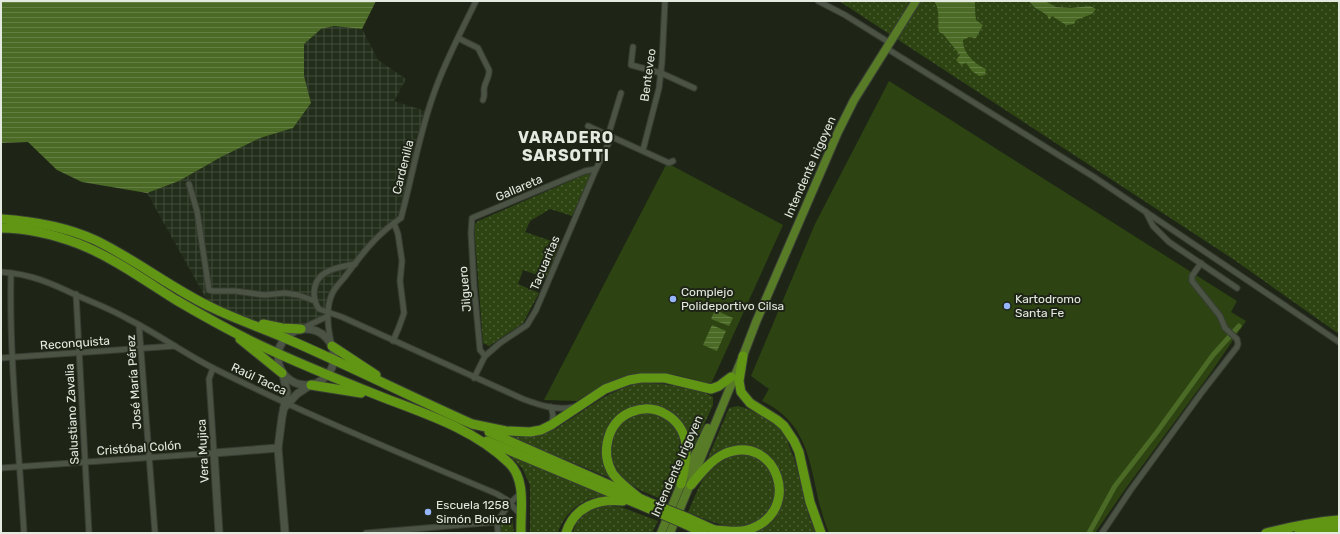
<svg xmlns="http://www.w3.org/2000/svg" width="1340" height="534" viewBox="0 0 1340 534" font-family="Rubik,sans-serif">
  <defs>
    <pattern id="industrial-grid" width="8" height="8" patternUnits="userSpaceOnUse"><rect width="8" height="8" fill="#232e1a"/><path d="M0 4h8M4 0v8" fill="none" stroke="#434c3b"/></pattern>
    <pattern id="grass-dots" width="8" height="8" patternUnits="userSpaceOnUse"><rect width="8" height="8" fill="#2d4412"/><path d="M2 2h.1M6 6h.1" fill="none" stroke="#4b5f34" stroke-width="1.8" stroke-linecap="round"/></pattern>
    <pattern id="water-rules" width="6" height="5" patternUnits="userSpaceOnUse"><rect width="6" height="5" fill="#4a6a25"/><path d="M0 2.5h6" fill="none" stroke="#647f44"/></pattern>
  </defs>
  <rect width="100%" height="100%" fill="#1e2517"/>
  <path fill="url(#industrial-grid)" d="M334,26L362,29L378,60L406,79L394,101L428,112L401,218L382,232L333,292L329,312L301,329L277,327L211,307L147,193L179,181L221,157L260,138L293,128L311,103L304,76V44L321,29Z"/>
  <g fill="url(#grass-dots)">
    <path d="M839,1H1339V334L1233,259Z"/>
    <path d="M589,173L590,176L572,216L550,209L530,221L525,232L560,244L546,278L523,270L518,284L539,293L523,323L489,346L483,343L474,225L478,221Z"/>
    <path d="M638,383C659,383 696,386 713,397V405L689,457C689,450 690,440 687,433C676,404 643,395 619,414C611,420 606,430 603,440C602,442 601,446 601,449C600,458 606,469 610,478L504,434L535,436L557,428L604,397L623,388Z"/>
    <path d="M738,406C752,409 775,421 784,434C787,437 788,444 790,448C802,475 802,506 816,533H756C765,527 773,522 778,513C792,489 781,456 754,448C747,446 740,444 733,446C722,449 714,458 705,465L729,408Z"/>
    <path d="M643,413C648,414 656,413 661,416C695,435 676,473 666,501C650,494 632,489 621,475C606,458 610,427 631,416C634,414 639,414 643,413Z"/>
    <path d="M737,454C745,454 754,455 761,460C780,474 779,497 765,514C760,520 752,526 744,527C730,530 701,518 688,512C697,493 705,466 724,457C728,455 733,455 737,454Z"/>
    <path d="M509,455L605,496C584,497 564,512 558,533H530V485L522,468Z"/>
    <path d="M601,505L621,507L658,521L652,533H573C576,518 589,511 601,505Z"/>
    <path d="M512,517L514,533H501L500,523Z"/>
  </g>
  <g fill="#2d4412">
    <path d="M889,81L1237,301L1231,312L1246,321L1212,371L1126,488L1095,533H829C808,484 819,428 762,401L769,389L751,376L815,224Z"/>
    <path d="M667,163L783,225L711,384L676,375L656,373H639L624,376L605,384L577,401L544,400Z"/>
  </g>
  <g fill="url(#water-rules)">
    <path d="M1,1H376L362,29L334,26L321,29L304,44V76L311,103L293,128L260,138L221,157L179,181L147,193L82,182L57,170L28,142L1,143Z"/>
    <path d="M934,1H975C975,7 975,14 976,20L983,25L976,38L969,37L963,40C963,54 975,64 986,69L985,75L979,76L972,71L966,63L961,65L956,60L960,55L943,34L939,32C937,20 941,11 934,1Z"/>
    <path d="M1029,1H1045L1056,7L1071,8L1090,6L1096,9L1092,14L1076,20L1074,24L1066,25L1052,16L1049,20L1047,15L1034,7Z"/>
    <path d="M715,310L733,318L729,326L711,319Z"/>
    <path d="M712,325L726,331L717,351L703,345Z"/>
  </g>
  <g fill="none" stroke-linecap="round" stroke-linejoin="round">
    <path stroke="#4a6a25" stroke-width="5" d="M1089,533L1115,486L1157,432L1213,355L1239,326"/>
    <defs>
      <g id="street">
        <path d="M818,1L845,15L890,43"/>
        <path d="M458,38L478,48L489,70C490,77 484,83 484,90C484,94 485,96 483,100"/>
        <path d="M633,47L631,65L661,73L694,88"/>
        <path d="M886,48L1094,177L1339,342"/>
        <path d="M588,126L669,163L673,161"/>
        <path d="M608,136L621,93"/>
        <path d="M643,150L659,88L662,62L665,1"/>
        <path d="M189,184L197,211L209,290L213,291H235L264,295L285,293L298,295L315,301"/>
        <path d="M1146,212L1153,226L1169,242L1237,288"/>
        <path d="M355,264C336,268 314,270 314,294C315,300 315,304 319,309L342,317L523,399C539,405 557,411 574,407"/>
        <path d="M1,272C31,274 51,283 78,296C95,303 112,310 128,319C158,334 185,354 215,369C307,415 402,454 497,494L507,500L520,514"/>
        <path d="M11,273C9,360 19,446 24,533"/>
        <path d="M76,294L89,533"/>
        <path d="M139,325L155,533"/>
        <path d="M301,329L328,316"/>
        <path d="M393,341L399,327L404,313L400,281L402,261L398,234L394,223L401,218C412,177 419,135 433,96C444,63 461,32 476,1"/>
        <path d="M332,346C328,330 325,310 332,294C335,287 342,281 347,274C362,254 374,238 394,223"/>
        <path d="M485,356L480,350L474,286L471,233L472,218L585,171L596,169"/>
        <path d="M1,358L175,346"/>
        <path d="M474,378L485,356L500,343L527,325L536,310L596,169L611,138"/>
        <path d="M551,407L553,415L552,424"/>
        <path d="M1,468L214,453L209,379L213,368"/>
        <path d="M497,522L509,504L521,493"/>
        <path d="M497,522L498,533"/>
        <path d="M366,533L497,522"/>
        <path d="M1102,533L1130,491L1202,392L1237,347L1238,344L1237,339L1225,328L1220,316L1192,281V276L1201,263"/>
      </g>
      <g id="secondary">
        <circle cx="306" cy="357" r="28"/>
        <path d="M283,375L287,392L282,417L278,448L285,533"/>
        <path d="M284,408L297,394L309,386"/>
        <path d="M219,533L214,453L278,448"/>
      </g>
      <g id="primary">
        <path d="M661,533L681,484L708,428"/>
        <path d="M670,533L743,356L756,322L838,132L854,100L916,1"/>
      </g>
      <g id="highway">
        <path d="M1,219C32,221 66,227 95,240C137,260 173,290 215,309C238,320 262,328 285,338C348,365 409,396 472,424L506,431L530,432L541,430L551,425L605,389L629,380L641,378H665L711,389L719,386L731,377"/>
        <path d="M1,228C27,228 55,235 79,244C114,258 144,280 176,300C200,314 225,328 249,340C292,361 337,379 382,397C426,414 474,429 509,463C527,481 520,510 521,533"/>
        <path d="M263,324L282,328L301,329"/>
        <path d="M240,339L282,373"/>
        <path d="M332,346L376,375"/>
        <path d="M743,356L739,381L741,392L750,403L777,420L784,426L794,441L799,452L810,502L821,533"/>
        <path d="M311,385L361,393"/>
        <path d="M489,432L653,504"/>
        <path d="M487,441L650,509"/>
        <path d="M691,485C700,474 711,460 724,454C777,431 805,513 747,530C737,533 725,530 714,530"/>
        <path d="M638,497C629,490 620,483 613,474C600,453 607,422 631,412C656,402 682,418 686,444C687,457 684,471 681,484"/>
        <path d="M688,518L719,532"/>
        <path d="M685,524L703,533"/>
        <path d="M566,533C574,507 598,498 623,501"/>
        <path d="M1266,533C1290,527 1314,522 1339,520"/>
        <path d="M1299,533L1339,528"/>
      </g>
    </defs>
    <use href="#street" stroke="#393e34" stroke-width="7"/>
    <use href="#secondary" stroke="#393e34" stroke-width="9"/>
    <use href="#primary" stroke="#393e34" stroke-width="10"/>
    <use href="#highway" stroke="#393e34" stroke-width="11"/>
    <use href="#street" stroke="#4b5444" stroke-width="5"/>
    <use href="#secondary" stroke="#4b5444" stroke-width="7"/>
    <use href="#primary" stroke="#587b27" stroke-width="8"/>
    <use href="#highway" stroke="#619514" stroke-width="9"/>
    <defs>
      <g id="highway-bridge">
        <path d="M653,504L688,518"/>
        <path d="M650,509L685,524"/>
      </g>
    </defs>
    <use href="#highway-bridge" stroke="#393e34" stroke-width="11" stroke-linecap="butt"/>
    <use href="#highway-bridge" stroke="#619514" stroke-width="9"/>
  </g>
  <g fill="#96b6fd" stroke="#1e2517" stroke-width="1.5">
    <circle cx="673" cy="299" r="4"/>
    <circle cx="1007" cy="306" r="4"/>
    <circle cx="428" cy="512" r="4"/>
  </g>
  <g text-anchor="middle" stroke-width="4" stroke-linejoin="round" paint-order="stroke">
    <g font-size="12" fill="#e5eae0" stroke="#1e2517">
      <text transform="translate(648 75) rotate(-82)" y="4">Benteveo</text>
      <text transform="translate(403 167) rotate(-76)" y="4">Cardenilla</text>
      <text transform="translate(810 167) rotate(-66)" y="4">Intendente Irigoyen</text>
      <text transform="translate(519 188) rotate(-23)" y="4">Gallareta</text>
      <text transform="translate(545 263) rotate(-67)" y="4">Tacuaritas</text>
      <text transform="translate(465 289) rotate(-95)" y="4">Jilguero</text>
      <text transform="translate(75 343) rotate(-4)" y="4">Reconquista</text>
      <text transform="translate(259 379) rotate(25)" y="4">Raúl Tacca</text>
      <text transform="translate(134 382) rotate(-94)" y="4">José María Pérez</text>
      <text transform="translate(72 414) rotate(-93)" y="4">Salustiano Zavalia</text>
      <text transform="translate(139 448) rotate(-4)" y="4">Cristóbal Colón</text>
      <text transform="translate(203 451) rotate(-93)" y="4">Vera Mujica</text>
      <text transform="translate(677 466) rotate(-66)" y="4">Intendente Irigoyen</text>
    </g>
    <g font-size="12" fill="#e5eae0" stroke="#1e2517" text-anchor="start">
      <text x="681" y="296">Complejo<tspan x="681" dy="14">Polideportivo Cilsa</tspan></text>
      <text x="1015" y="303">Kartodromo<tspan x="1015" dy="14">Santa Fe</tspan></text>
      <text x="436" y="509">Escuela 1258<tspan x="436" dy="14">Simón Bolivar</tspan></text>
    </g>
    <g font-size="16" font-weight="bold" letter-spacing="1" fill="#e5eae0" stroke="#1e2517">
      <text x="566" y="143">VARADERO<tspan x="566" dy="18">SARSOTTI</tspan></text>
    </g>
  </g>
  <rect width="1340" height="534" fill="none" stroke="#e5eae0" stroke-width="4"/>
</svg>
